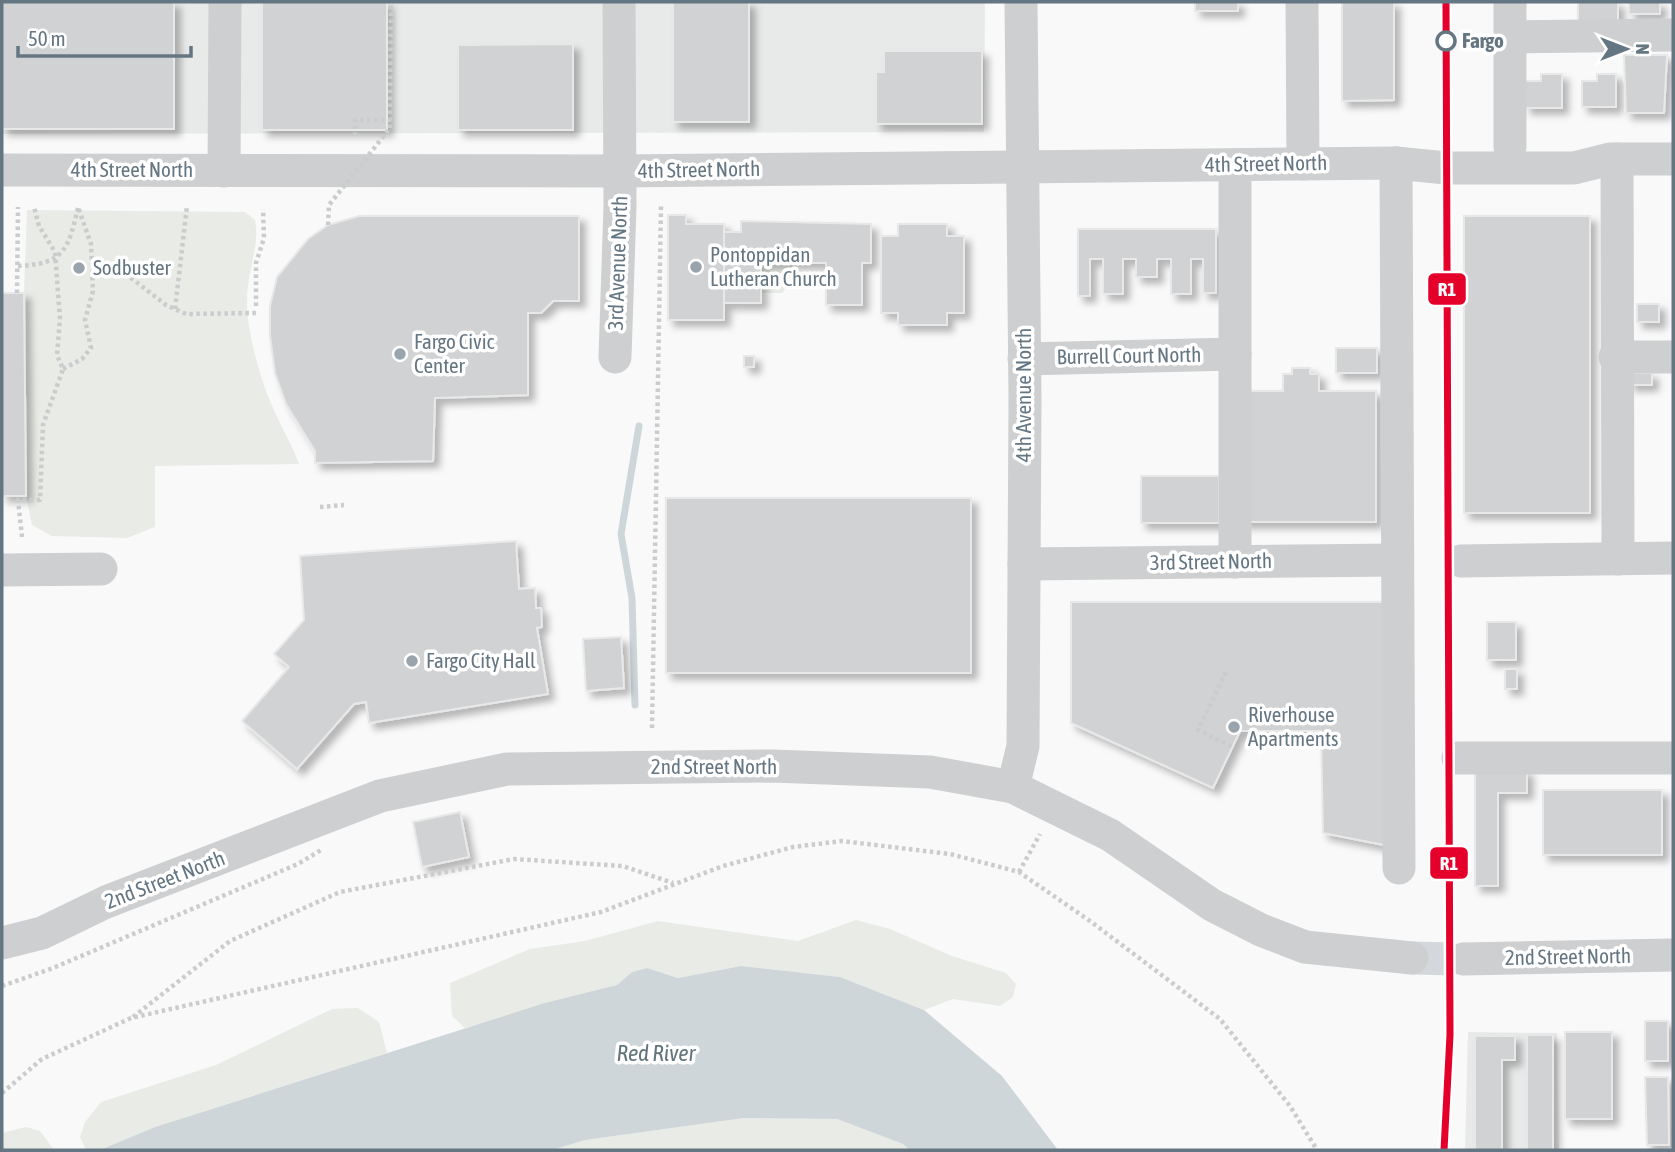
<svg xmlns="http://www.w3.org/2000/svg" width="1675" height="1152" viewBox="0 0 1675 1152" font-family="'Asap Condensed',sans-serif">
  <defs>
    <filter id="shadow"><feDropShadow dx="6" dy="6" stdDeviation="3.5" flood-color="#0004"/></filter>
  </defs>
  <rect width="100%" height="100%" fill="#f9f9f9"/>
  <g fill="#e8e9e9">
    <path d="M2,2H985L984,132L2,134Z"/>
    <path d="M1468,1032L1557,1033L1559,1150H1465Z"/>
  </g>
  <g fill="#e8ebe6">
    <path d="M27,210L245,212L255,220C260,247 247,272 247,300C246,329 261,383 274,410C282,429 292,444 299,464L155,466V527L127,538L52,536L32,525L26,496L24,293Z"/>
    <path d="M761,263H797L783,293H761Z"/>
    <path d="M856,920L890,929L952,956L1006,973L1016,984L1013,997L1000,1006L953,999L924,1010L840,977L741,966L678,978L647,968L632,972L617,985L465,1028L452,1016L450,983L530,949L585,941L658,921L798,941Z"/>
    <path d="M358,1008L379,1022L387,1053L155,1127L100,1150H86L80,1137L85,1122L101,1102L216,1065L332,1009Z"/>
    <path d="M744,1118L837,1119L903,1144L910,1150H552L585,1140Z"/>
    <path d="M26,1127L40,1131L54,1150H2V1133Z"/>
  </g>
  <path fill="#ced6d9" d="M741,966L840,977L924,1010L1002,1076L1058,1150H910L903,1144L837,1119L744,1118L585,1140L552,1150H100L155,1127L545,1003L617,985L632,972L647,968L678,978Z"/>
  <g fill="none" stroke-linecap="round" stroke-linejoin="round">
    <path stroke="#ced6d9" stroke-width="7" d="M635,705L632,598L621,534L639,426"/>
  </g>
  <g fill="#d0d2d3" stroke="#e8e8e8" stroke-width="2" filter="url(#shadow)">
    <rect x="2" y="2" width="172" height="127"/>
    <rect x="262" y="2" width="125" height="128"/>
    <rect x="673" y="2" width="76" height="120"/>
    <rect x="1195" y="2" width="43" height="9"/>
    <path d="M1342,2H1394V100L1342,101Z"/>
    <rect x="1578" y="2" width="40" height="26"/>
    <rect x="1629" y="2" width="31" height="12"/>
    <path d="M573,44V130H458V45Z"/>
    <path d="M884,51H982V124H876V72H884Z"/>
    <path d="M1624,55H1667L1664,113H1626Z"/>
    <path d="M1541,74H1562V108H1525V81H1541Z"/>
    <path d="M1597,74H1616V107H1582V81H1597Z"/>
    <path d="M668,215H686V224H724V320H668Z"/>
    <path d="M359,216H579V301H553L541,313H528V395L435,398L433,461L315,463V451L286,404L275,373L270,336V306L277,277L308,239L328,225Z"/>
    <rect x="1464" y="216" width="126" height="297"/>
    <path d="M741,221L871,224V263H862V305H826V263H761V303H724V232H741Z"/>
    <path d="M898,224H947V236H964V313H947V325H898V313H881V236H898Z"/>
    <path d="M1078,229H1216V293H1203V259H1191V294H1171V259H1157V277H1136V259H1123V294H1103V259H1090V296H1078Z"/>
    <path d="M2,293H24L26,496H2Z"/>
    <rect x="1637" y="304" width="22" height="18"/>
    <rect x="1336" y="348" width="41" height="25"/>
    <rect x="744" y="356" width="10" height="11"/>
    <path d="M1292,368H1310V374H1319V391H1376V522H1241V391H1283V374H1292Z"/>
    <rect x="1629" y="373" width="23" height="12"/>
    <rect x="1141" y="476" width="78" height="47"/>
    <rect x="666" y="498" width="305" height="175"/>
    <path d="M516,541L519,589L535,588L536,608H541L542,627L537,628L548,694L369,723L366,702L354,704L297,769L242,721L289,667L274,654L304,620L300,556Z"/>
    <path d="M1071,602H1386L1389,846L1323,833L1321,731H1240L1213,788L1071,723Z"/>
    <rect x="1487" y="622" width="29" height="38"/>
    <path d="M621,637L624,688L586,691L583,639Z"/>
    <rect x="1505" y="669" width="12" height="20"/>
    <path d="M1475,770H1527V793H1498V886H1475Z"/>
    <rect x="1543" y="790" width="119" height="65"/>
    <path d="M460,812L469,857L422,867L413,822Z"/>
    <rect x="1645" y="1021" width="23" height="40"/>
    <rect x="1565" y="1032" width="47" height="87"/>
    <rect x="1527" y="1035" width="26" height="115"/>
    <path d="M1475,1036H1515V1060H1502V1150H1475Z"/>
    <path d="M1645,1077H1668L1669,1145H1647Z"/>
  </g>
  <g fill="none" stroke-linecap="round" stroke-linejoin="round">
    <path stroke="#d4d8dc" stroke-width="33" stroke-dasharray="33 17" stroke-linecap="butt" d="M1412,958L1463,959"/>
    <g stroke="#cbcccd" stroke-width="4.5" stroke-dasharray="3.5 3.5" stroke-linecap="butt">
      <path d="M390,128L391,2"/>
      <path d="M355,136V120H391"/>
      <path d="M92,262L126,274L166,305L186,314L257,313"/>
      <path d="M18,266C65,264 68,249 78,208"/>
      <path d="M17,293L18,207"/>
      <path d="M256,306V263L264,238L263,209"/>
      <path d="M175,309L187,206"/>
      <path d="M63,369L82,359L91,348L85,320L93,291L91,244L78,207"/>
      <path d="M320,507L344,505"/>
      <path d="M22,537L18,500H40L43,425L63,369L57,355L60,319L55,252L39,226L34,207"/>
      <path d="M1226,672L1198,730L1233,747"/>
      <path d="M652,728L661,206"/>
      <path d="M1019,872L1040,834"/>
      <path d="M2,986L53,968L298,864L321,850"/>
      <path d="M133,1017L230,941L340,892L514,859L623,866L673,883"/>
      <path d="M2,1093L42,1059L131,1018L601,912L723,866L793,847L842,841L950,854L1019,872L1090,921L1220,1019L1290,1106L1317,1150"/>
    </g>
    <g stroke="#cecfd0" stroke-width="33">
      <path d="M1302,2L1303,164"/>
      <path d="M1510,2V147"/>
      <path d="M1510,37L1673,35"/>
      <path d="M1617,159L1618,559"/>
      <path d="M1396,163L1399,868"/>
      <path d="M1235,165V562"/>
      <path d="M2,170L619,171L1396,163L1446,168H1574L1610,159H1673"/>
      <path d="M224,171L225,2"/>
      <path d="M615,357L620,206L619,2"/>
      <path d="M1615,357H1673"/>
      <path d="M1024,359L1235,354"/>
      <path d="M1461,561L1673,558"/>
      <path d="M1024,564L1397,560"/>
      <path d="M2,570L101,569"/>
      <path d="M1458,758H1673"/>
      <path d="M1013,787L1023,746L1025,399L1021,2"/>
      <path d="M2,943L42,933L106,902L380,796L507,769L773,766L930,772L1013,787L1110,835L1212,905L1261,930L1305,947L1412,958"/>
      <path d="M1463,959L1673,955"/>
    </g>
    <path stroke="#cbcccd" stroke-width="4.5" stroke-dasharray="3.5 3.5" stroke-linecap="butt" d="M328,225L329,205L390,128"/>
    <defs>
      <path id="rail-1" d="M1444,1150L1450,1035L1446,2"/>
    </defs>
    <use href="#rail-1" stroke="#fff" stroke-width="12"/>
    <use href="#rail-1" stroke="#e4002b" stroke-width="7"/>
  </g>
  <circle fill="#fff" stroke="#657683" stroke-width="3.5" cx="1446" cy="41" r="9"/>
  <g fill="#99a4ac" stroke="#fff" stroke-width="2.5">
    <circle cx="696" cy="267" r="7"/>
    <circle cx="79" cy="268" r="7"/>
    <circle cx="400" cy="354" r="7"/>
    <circle cx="412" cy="661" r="7"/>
    <circle cx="1234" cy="727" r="7"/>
  </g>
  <g text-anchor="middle" stroke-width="7" stroke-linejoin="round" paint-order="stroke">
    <g font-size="21" font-weight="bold" fill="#657683" stroke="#fff" text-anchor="start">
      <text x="1462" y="48">Fargo</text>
    </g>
    <g font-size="21" fill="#657683" stroke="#fff">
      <text transform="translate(1266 164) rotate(-1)" y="7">4th Street North</text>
      <text x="132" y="177">4th Street North</text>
      <text transform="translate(699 170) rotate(-1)" y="7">4th Street North</text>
      <text transform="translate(618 263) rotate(-88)" y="7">3rd Avenue North</text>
      <text transform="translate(1129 356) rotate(-1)" y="7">Burrell Court North</text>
      <text transform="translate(1024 395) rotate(-90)" y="7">4th Avenue North</text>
      <text transform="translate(1211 562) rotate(-1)" y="7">3rd Street North</text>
      <text x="714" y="774">2nd Street North</text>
      <text transform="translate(165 880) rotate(-21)" y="7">2nd Street North</text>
      <text transform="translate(1568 957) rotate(-1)" y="7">2nd Street North</text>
    </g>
    <g font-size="21" fill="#657683" stroke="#fff" text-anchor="start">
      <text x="710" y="262">Pontoppidan<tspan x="710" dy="24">Lutheran Church</tspan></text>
      <text x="93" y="275">Sodbuster</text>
      <text x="414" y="349">Fargo Civic<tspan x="414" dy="24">Center</tspan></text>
      <text x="426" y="668">Fargo City Hall</text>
      <text x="1248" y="722">Riverhouse<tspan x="1248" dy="24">Apartments</tspan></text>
    </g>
    <g font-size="23" font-style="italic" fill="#60757c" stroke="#fff">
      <text x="656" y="1061">Red River</text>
    </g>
  </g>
  <g stroke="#fff" stroke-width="2.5">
    <rect x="1427" y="272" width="40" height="34" rx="7" fill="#e4002b"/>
    <rect x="1429" y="846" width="40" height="34" rx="7" fill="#e4002b"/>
  </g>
  <g font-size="19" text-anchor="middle" font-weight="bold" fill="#fff">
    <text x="1447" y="296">R1</text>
    <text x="1449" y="870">R1</text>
  </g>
  <rect width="1675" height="1152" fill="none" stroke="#657683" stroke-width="7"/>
  <g transform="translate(1626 49) rotate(90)" stroke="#ffffff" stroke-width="5" paint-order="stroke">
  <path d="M0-5L12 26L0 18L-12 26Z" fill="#657683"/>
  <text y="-10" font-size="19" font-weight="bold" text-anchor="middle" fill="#657683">N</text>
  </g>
  <path d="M18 46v10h173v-10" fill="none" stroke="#657683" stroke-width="3.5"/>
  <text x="28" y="46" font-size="21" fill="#657683" stroke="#ffffff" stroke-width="5" paint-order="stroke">50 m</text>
</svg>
